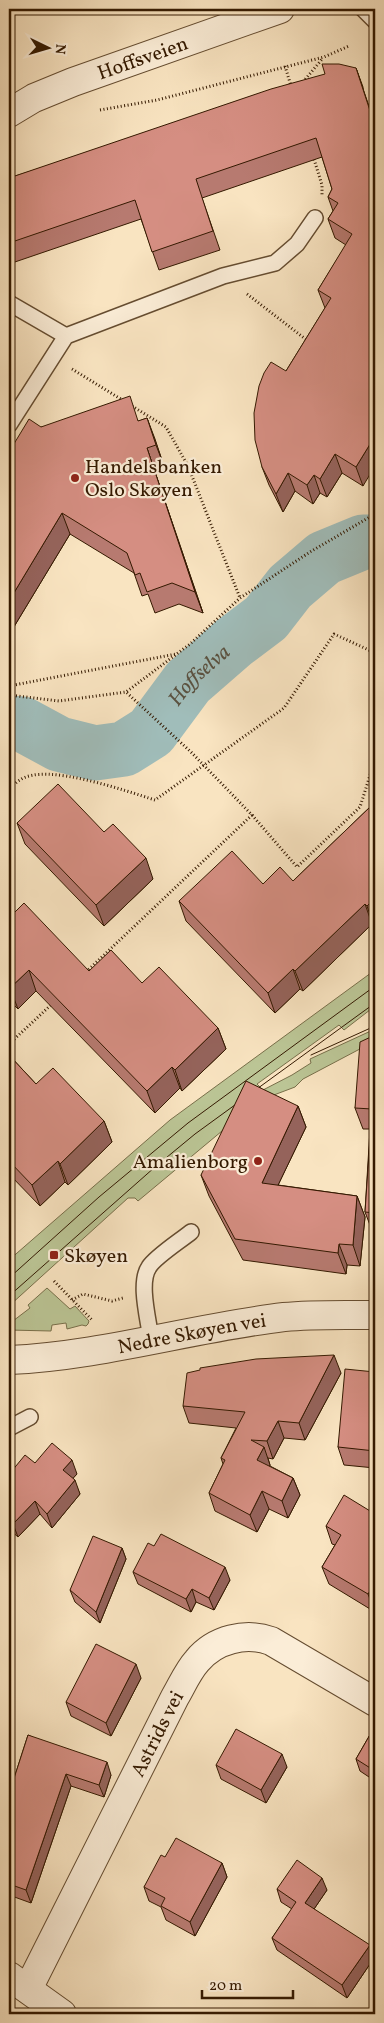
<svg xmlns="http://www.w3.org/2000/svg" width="384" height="2023" viewBox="0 0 384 2023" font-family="Vollkorn,serif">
  <rect width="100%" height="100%" fill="#f9e4c1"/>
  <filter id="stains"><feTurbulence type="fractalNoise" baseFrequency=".004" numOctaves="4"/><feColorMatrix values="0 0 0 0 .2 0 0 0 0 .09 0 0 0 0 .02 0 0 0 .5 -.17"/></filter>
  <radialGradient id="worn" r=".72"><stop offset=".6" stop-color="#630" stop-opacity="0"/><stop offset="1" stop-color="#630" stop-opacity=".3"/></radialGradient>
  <g fill="#bbc595" stroke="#786f4a">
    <path d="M375,970V1006L344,1030L339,1025L257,1084L263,1090L292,1075L311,1063L310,1059L375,1029V1041L303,1079L295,1087L258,1101L138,1201L135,1198H128L9,1306V1260L170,1120Z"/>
    <path d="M47,1288L70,1309L75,1306L89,1321L88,1324L86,1326L82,1325L67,1329L66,1323L52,1325L51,1331L9,1330V1324L30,1308L28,1305Z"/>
  </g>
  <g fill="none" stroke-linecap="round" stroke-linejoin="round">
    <path stroke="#a0bdba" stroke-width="55" id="s1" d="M9,723L22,724L59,744L95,753L124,749L151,732L188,682L234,642L266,618L290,587L324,558L363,542H375"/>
    <defs>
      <g id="service">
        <path d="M363,9L375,21"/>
        <path d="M9,303L66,336"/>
        <path d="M9,425L66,336L223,276L275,263L297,244L315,218"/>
        <path d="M151,1340C149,1321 138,1283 149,1267C155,1257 180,1241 191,1232"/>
        <path d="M9,1428L30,1417"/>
      </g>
      <g id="minor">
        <path id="s2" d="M9,1360C102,1356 192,1328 284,1317C314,1314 345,1315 375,1315"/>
        <path d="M9,1976L62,2014"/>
        <path id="s3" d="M28,1989L175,1697C182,1685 188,1671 197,1661C215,1639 246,1632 271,1641L375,1702"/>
      </g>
      <g id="tertiary">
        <path id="s4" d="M9,113L34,98L73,82L280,9"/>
      </g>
    </defs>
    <use href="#service" stroke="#654c30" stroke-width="18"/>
    <use href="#minor" stroke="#654c30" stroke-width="30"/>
    <use href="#tertiary" stroke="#654c30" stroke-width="30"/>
    <g stroke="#341900" stroke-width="3" stroke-dasharray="1 2.5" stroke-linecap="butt">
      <path d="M285,66L291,86"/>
      <path d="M303,82L323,58"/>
      <path d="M100,110L157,100L324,57L349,46"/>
      <path d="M313,156L322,185V196"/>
      <path d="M247,294L308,341"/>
      <path d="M72,369L124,401"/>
      <path d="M132,406L166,427L188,466L240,598"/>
      <path d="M9,686L176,654"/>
      <path d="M9,695L59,701L126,692L190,644L240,598L310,552L375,514"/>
      <path d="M9,791C12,787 16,782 20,780C45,762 126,791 155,800L284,708L334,634L371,651L372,769L360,807L297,867L252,815"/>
      <path d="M86,972L252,815L191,752L126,692"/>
      <path d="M9,1044L52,1004"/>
      <path d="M9,1227L10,1229"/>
      <path d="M54,1281L92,1320"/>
      <path d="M72,1300L83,1294L112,1301L123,1298"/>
    </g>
    <use href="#service" stroke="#fbedd7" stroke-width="15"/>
    <use href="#minor" stroke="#fbedd7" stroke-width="28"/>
    <use href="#tertiary" stroke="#fbedd7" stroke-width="28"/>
    <g stroke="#341900" stroke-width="1">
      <path d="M311,1055L375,1026"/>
      <path d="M9,1278L99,1197L188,1123L375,986"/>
      <path d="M9,1296L155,1167L195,1134L375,1003"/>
    </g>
  </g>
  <g fill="#b77a70" stroke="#341900">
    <path d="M356,68L363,87V486L342,473L327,497L320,493L313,504L295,491L283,512L269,485L262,467L286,371L325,308L318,290L346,245L335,238L328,219L333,211L328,197L332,189L322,157L202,198L220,250L159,270L141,219L9,264V178Z"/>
    <path d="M147,418L164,466L154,469L203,613L179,604L155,613L148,594L142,596L134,573L70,534L9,635L41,427L139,421Z"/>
    <path d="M370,807L374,927L372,924L303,991L300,989L275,1013L186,921L179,901L263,884L293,881Z"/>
    <path d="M17,823L104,832L153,879L104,926L25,844Z"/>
    <path d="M9,905L15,912L89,971L142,983L218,1028L226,1049L182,1091L180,1088L155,1113L36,991L18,1009L9,1000Z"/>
    <path d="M375,1035V1233H373L365,1212L370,1129H363L355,1108Z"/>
    <path d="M9,1055L36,1084L104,1121L112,1142L68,1185L65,1182L40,1206L9,1174Z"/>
    <path d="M298,1106L306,1127L278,1185L357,1196L365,1217L360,1266L347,1265L346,1274L243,1260L209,1196L201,1175Z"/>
    <path d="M375,1372V1468L344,1465L338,1447Z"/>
    <path d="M341,1373L305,1440L284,1438L273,1459L268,1458L270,1465V1466L293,1478L300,1495L288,1518L269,1509L257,1532L215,1511L209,1493L223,1464L221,1458L236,1428L189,1423L183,1406Z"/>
    <path d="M35,1463L77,1474L73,1478L80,1494L52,1528L40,1514L18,1537L9,1529V1470L11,1472Z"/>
    <path d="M375,1514V1612L329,1584L322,1567L335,1545L332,1544L326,1526Z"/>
    <path d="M154,1546L230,1580L214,1610L196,1602L191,1612L138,1584L133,1572Z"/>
    <path d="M122,1548L126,1559L100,1623L75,1602L70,1590Z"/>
    <path d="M141,1678L111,1736L71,1716L66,1702Z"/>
    <path d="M375,1726V1781L360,1771L356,1759Z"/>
    <path d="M28,1735L111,1775L104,1797L71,1786L31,1903L9,1895V1794Z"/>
    <path d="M216,1765L287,1767L266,1803L221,1779Z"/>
    <path d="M165,1857L222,1863L227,1877L195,1936L166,1920L161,1907L149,1901L144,1887Z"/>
    <path d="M277,1889L327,1890L314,1909L374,1958L347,1998L277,1950L272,1938L292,1909L281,1902Z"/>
  </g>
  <g fill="#95635b" stroke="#341900">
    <path d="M356,68L375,124V126Z"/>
    <path d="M147,418L155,439L164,466L156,445Z"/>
    <path d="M375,436V466L363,486L356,467Z"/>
    <path d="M147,448L154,469L203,613L195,592Z"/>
    <path d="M335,454L342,473L327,497L320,479Z"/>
    <path d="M288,473L295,491L283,512L276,494Z"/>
    <path d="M314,475L320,493L313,504L307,485Z"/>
    <path d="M62,513L70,534L9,635V601Z"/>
    <path d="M146,858L153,879L104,926L96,905Z"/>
    <path d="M375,898V926L374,927L367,906Z"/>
    <path d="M365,904L372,924L303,991L295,971Z"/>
    <path d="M293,969L300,989L275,1013L268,993Z"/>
    <path d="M29,970L36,991L18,1009L10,988Z"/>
    <path d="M218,1028L226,1049L182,1091L175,1070Z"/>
    <path d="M172,1067L180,1088L155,1113L147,1091Z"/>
    <path d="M298,1106L306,1127L269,1204L262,1183Z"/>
    <path d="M104,1121L112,1142L68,1185L60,1164Z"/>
    <path d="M58,1161L65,1182L40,1206L32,1185Z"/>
    <path d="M357,1196L365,1217L360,1266L353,1245Z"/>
    <path d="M339,1244L347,1265L346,1274L338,1253Z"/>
    <path d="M334,1355L341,1373L305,1440L299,1423Z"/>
    <path d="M278,1421L284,1438L273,1459L267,1441Z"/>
    <path d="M264,1447L270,1465L264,1477L257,1460Z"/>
    <path d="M72,1460L77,1474L68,1484L63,1470Z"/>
    <path d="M293,1478L300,1495L288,1518L282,1501Z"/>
    <path d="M75,1480L80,1494L52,1528L47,1514Z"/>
    <path d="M262,1491L269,1509L257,1532L250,1515Z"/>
    <path d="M35,1501L40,1514L18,1537L13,1524Z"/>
    <path d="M122,1548L126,1559L100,1623L96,1612Z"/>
    <path d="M225,1567L230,1580L214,1610L209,1598Z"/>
    <path d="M375,1583V1612L368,1594Z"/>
    <path d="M192,1589L196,1602L191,1612L186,1599Z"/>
    <path d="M136,1664L141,1678L111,1736L106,1723Z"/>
    <path d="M282,1754L287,1767L266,1803L261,1790Z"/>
    <path d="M107,1762L111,1775L104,1797L99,1785Z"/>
    <path d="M66,1774L71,1786L31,1903L26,1890Z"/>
    <path d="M222,1863L227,1877L195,1936L190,1922Z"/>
    <path d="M322,1878L327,1890L310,1915L305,1903Z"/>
    <path d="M370,1945L374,1958L347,1998L342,1985Z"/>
  </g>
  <g fill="#d58e82" stroke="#341900">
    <path d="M322,64H339L356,68L375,126V436L356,467L335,454L320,479L314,475L307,485L288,473L276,494L262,467L255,440L254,413L259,386L264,373L271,362L286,371L331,298L318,290L352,234L328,219L338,203L328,197L332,189L316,138L196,179L213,231L152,252L135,200L9,243V178L271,89L325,74Z"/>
    <path d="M130,396L138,421L147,418L156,445L147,448L195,592L172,583L147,592L140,573L135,575L127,553L62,513L9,601V452L29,419L41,427Z"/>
    <path d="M58,784L104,832L113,824L146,858L96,905L17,823Z"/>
    <path d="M375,788V898L367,906L365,904L295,971L293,969L268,993L179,901L232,851L263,884L280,867L293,881L370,807Z"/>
    <path d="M24,903L89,971L111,950L142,983L159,967L218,1028L175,1070L172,1067L147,1091L29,970L10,988L9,987V905L15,912Z"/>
    <path d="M375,1035V1213L365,1212L372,1109L355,1108L360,1042Z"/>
    <path d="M9,1055L36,1084L53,1068L104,1121L60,1164L58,1161L32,1185L9,1161Z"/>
    <path d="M246,1081L298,1106L262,1183L357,1196L353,1245L339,1244L338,1253L235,1239L201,1175Z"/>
    <path d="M334,1355L299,1423L278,1421L267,1441L251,1440L264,1447L257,1460L293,1478L282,1501L262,1491L250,1515L209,1493L225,1460L221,1458L245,1412L183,1406L187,1373L200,1370V1368L256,1359Z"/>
    <path d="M345,1369L375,1372V1451L338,1447Z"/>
    <path d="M52,1443L72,1460L63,1470L75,1480L47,1514L35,1501L13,1524L9,1520V1470L11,1472L25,1455L35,1463Z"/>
    <path d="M344,1495L375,1514V1583L368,1594L322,1567L341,1535L326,1526Z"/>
    <path d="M161,1534L225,1567L209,1598L192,1589L186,1599L133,1572L148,1543L154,1546Z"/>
    <path d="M93,1536L122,1548L96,1612L70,1590Z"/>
    <path d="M96,1644L136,1664L106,1723L66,1702Z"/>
    <path d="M375,1726V1771L356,1759Z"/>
    <path d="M236,1729L282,1754L261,1790L216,1765Z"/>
    <path d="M28,1735L107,1762L99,1785L66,1774L26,1890L9,1884V1794Z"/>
    <path d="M176,1838L222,1863L190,1922L161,1906L165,1898L144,1887L161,1855L165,1857Z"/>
    <path d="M297,1860L322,1878L305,1903L370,1945L342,1985L272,1938L296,1902L277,1889Z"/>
  </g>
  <g fill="#8f2418" stroke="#fbedd7" stroke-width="2">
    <circle cx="75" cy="478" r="5"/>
    <circle cx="258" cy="1161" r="5"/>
    <rect x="49" y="1250" width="10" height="10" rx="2.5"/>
  </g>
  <g text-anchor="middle" stroke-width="4.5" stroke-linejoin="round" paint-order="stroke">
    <g font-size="20" fill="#341900" stroke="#fbedd7">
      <text dy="7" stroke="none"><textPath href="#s4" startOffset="145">Hoffsveien</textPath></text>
      <text dy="7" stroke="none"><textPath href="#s2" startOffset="185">Nedre Skøyen vei</textPath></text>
      <text dy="7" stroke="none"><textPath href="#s3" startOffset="286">Astrids vei</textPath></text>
    </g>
    <g font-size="20" fill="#341900" stroke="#fbedd7" text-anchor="start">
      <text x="85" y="473">Handelsbanken<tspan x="85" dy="23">Oslo Skøyen</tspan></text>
      <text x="248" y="1168" text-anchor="end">Amalienborg</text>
      <text x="64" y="1262">Skøyen</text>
    </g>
    <g font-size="21" font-style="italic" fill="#5a5241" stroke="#fbedd7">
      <text dy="7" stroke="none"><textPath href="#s1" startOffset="228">Hoffselva</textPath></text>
    </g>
  </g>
  <rect width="384" height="2023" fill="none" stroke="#f9e4c1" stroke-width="30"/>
  <rect x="10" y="10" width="364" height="2003" fill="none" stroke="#341900" stroke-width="2.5"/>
  <rect x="15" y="15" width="354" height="1993" fill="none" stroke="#341900"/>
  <g transform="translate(48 48) rotate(95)" stroke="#fbedd7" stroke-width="4" paint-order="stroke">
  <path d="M0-4L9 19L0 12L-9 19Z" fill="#341900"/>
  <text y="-8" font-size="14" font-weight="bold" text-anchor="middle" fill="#341900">N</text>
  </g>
  <path d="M202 1990v8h91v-8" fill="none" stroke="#341900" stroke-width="2.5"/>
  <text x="209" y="1990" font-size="15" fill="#341900" stroke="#fbedd7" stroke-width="4" paint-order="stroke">20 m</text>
  <rect width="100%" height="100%" filter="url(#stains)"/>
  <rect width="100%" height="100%" fill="url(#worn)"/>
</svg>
